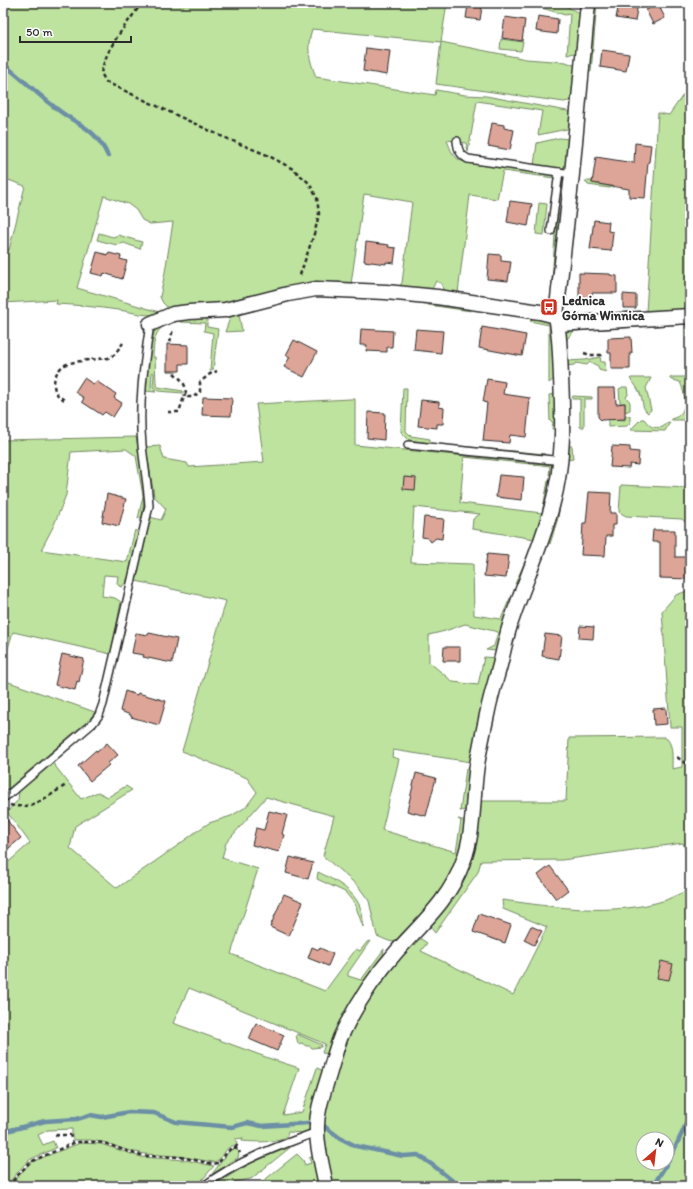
<svg xmlns="http://www.w3.org/2000/svg" width="693" height="1189" viewBox="0 0 693 1189" font-family="Itim,sans-serif">
  <rect width="100%" height="100%" fill="#fff"/>
  <filter id="ink" filterUnits="userSpaceOnUse"><feTurbulence type="fractalNoise" baseFrequency=".025" numOctaves="2"/><feDisplacementMap in="SourceGraphic" scale="8" xChannelSelector="R" yChannelSelector="G"/><feConvolveMatrix kernelMatrix="1 2 1 2 8 2 1 2 1" color-interpolation-filters="sRGB"/></filter>
  <g filter="url(#ink)">
    <g fill="#bde39e" stroke="#748764" fill-rule="evenodd">
      <path d="M3,3H447L441,42L526,59L566,62L576,66L573,100L564,102L436,84L441,42L312,29C306,49 309,58 316,77L435,95L436,90L465,95L486,96L567,111L570,112L569,126L567,129L538,135L542,111L477,101L468,152L466,143L447,140C451,151 453,158 464,162L551,175L554,178L503,171L497,199L470,195L458,293L443,291L442,284L436,281L431,291L394,288L392,285L399,286L402,283L412,202L364,194L351,284L222,308L174,310L168,308L163,303L160,297L165,272L173,222L150,224L142,220L136,210L128,204L104,196L77,288L163,313C146,318 135,312 118,310C97,307 77,305 56,304L57,300L3,303V248L9,250L25,186L3,178Z"/>
      <path d="M543,3H560L577,12H582L578,52L567,55L570,14L565,15L542,8Z"/>
      <path d="M591,3H597L591,72L587,71Z"/>
      <path d="M501,39L523,42L521,51L500,49Z"/>
      <path d="M690,85V312L646,313L658,113L669,115Z"/>
      <path d="M559,138L570,139L567,165L561,169L534,165L537,143Z"/>
      <path d="M585,181H592V183L613,187L609,188L588,185Z"/>
      <path d="M539,203L547,204L544,235L536,234Z"/>
      <path d="M558,214L562,215V219L553,303L550,309H547L545,307L549,305L551,300L555,234Z"/>
      <path d="M574,228L569,262L568,261L563,308L565,315L605,314L609,311L605,316L563,318L561,313L570,230Z"/>
      <path d="M99,233L113,237L118,235L142,242L140,249L124,243L117,245L97,240Z"/>
      <path d="M306,295L239,314L242,331L225,332L230,318L235,312Z"/>
      <path d="M431,300L468,306L471,311L428,305Z"/>
      <path d="M180,316H207V327L218,329L213,370L210,371L213,333L204,331L205,323L180,322Z"/>
      <path d="M177,317L176,322C155,326 154,337 153,357H155L156,384L158,387L183,391V393L158,391L153,387L154,373L152,372L151,388L156,392L145,391C146,371 148,350 155,329Z"/>
      <path d="M535,317L550,320L553,324L556,374L554,379L549,383V325L530,321Z"/>
      <path d="M690,320V431H689V420H672L671,419C674,418 678,417 680,414C688,407 684,391 680,382L670,379V377H689L686,324L574,331L567,339L566,346C565,339 563,333 569,329Z"/>
      <path d="M600,357L601,362H605L606,372L599,370L598,366L590,362L587,365L576,363L574,365L567,366L566,361L585,360Z"/>
      <path d="M631,378H651L646,388L651,410L648,413C642,409 643,402 641,396C639,391 635,383 630,379Z"/>
      <path d="M623,387H627L628,395L626,397L630,402V410L625,412V403H620L619,389Z"/>
      <path d="M403,388H407L406,431L411,436L430,439V443L409,440L401,432Z"/>
      <path d="M557,394L558,429H552L553,422L550,421L549,395Z"/>
      <path d="M573,396L592,397V399H584V427H580V399H572Z"/>
      <path d="M350,399H355V445L555,465V473L549,475L550,466L464,457L460,503L542,513L548,481H551L553,484L549,507L537,544L524,577L520,582L515,584L535,539L472,529L473,519L480,514L414,507L411,562L473,564L474,615L501,619L510,598L515,601L500,649L497,651L486,650L494,646L498,632L465,624L445,631L429,635V662L453,682L478,685L484,657L496,658L475,759L471,762L393,750L392,757L399,759L382,830L456,852L461,821L458,819L462,820L468,824C466,838 464,853 458,866C451,882 413,939 397,942C391,943 382,938 377,936L369,901L358,886L323,856L334,816L266,797L226,843L222,858L258,869L231,954L325,991L356,949L360,951L367,942L370,941L348,973V976L361,980L384,949L383,955L378,961L370,979L347,1015L338,1033L331,1054L322,1053L325,1044L189,988L173,1023L271,1059L299,1068L283,1115L302,1112L317,1068L326,1072L319,1093L312,1130L305,1133L288,1132C287,1135 288,1136 285,1138C279,1143 250,1142 242,1141L243,1138L235,1139L237,1143C234,1147 232,1145 228,1148C223,1153 221,1161 213,1162L177,1156L145,1154L126,1150L107,1143L90,1140H74L72,1138V1129L48,1130L38,1135L43,1145L53,1141L56,1148L31,1159L24,1165L6,1186H3V867L30,843L7,812L18,800L19,791L52,762L81,799L98,792L108,797L126,786L132,790L75,826L70,848L117,888L177,846L197,831L209,823L231,816L246,807L257,792L247,778L182,751L226,601L136,581L150,517L161,520L166,509L154,496L146,447L160,446L164,459L187,463L189,467L264,462L256,404Z"/>
      <path d="M625,415L630,416V423L627,426L608,427V420L610,419L625,420Z"/>
      <path d="M641,419H644C651,428 652,428 663,427L666,423L670,422L665,431L630,430Z"/>
      <path d="M136,437C141,463 147,490 142,517L138,519L143,496L136,456L126,449L71,452L66,495L54,525L41,550L127,562L135,530L138,533C135,549 133,576 122,587L119,586L117,583L118,576L104,575L102,596L115,598L121,602L111,654L13,632L3,664V440Z"/>
      <path d="M459,446L545,454L514,453L462,448Z"/>
      <path d="M567,446H572L573,459L567,460L558,518L550,544L547,541Z"/>
      <path d="M621,485L690,488V535V527L682,519L626,516L619,512Z"/>
      <path d="M690,590V861L683,843L562,860L481,861L478,872L435,933L428,924L444,905L480,801H566L569,738L664,737C674,741 672,759 672,769L682,767V727H670L662,611L676,595Z"/>
      <path d="M3,680L95,712L90,719L3,793Z"/>
      <path d="M466,769L473,771L469,808L466,810L460,811Z"/>
      <path d="M318,872C343,884 365,897 363,927L355,904L345,892L317,879Z"/>
      <path d="M690,879V1186H330L322,1118L342,1045L371,993L414,939H421L427,943L421,951L513,995L547,927L503,909L502,900C555,907 613,917 666,900C673,897 681,893 688,890ZM643,1139H667V1163H643Z"/>
      <path d="M297,1034L322,1045L321,1047L312,1048L310,1046H306L302,1043L298,1044L296,1035Z"/>
      <path d="M80,1143L101,1144L141,1157L185,1160L214,1166L197,1186H58C45,1180 38,1183 26,1186C21,1187 14,1186 9,1186L31,1162Z"/>
      <path d="M292,1146L251,1179L234,1182L229,1186H212L251,1163Z"/>
      <path d="M234,1149L237,1150L239,1152L238,1158L212,1174L230,1150Z"/>
      <path d="M297,1154L303,1160L305,1165L311,1163L309,1158L315,1156L323,1186H257Z"/>
    </g>
    <g fill="none" stroke-linecap="round" stroke-linejoin="round">
      <g stroke="#6c8fa6" stroke-width="4.5">
        <path d="M3,64C22,78 38,95 57,109C80,127 95,127 108,156"/>
        <path d="M324,1126L340,1138L356,1146L403,1156L418,1155L434,1166L459,1186"/>
        <path d="M684,1130L690,1136"/>
        <path d="M3,1132L45,1121L77,1119L90,1115L102,1117L129,1112L154,1113L176,1122L232,1127L247,1123L262,1126L308,1123"/>
        <path d="M653,1186C668,1163 681,1139 690,1113"/>
      </g>
    </g>
    <g fill="#dda597" stroke="#2b2b2b">
      <path d="M619,3H638L635,21L616,18Z"/>
      <path d="M658,4L665,18L653,24L646,10Z"/>
      <path d="M468,5L482,7L480,20L466,18Z"/>
      <path d="M538,16L558,19L557,34L536,31Z"/>
      <path d="M505,17L525,20L522,41L502,38Z"/>
      <path d="M366,48L390,51L387,75L363,71Z"/>
      <path d="M602,50L629,54L626,71L600,67Z"/>
      <path d="M492,123L504,125V128L514,130L510,150L488,146Z"/>
      <path d="M635,143L651,145L649,162H648L645,198L629,197V189L592,183L596,157L634,163Z"/>
      <path d="M510,201L532,204L528,226L507,222Z"/>
      <path d="M594,220L609,222L608,231L613,232L611,251L590,249Z"/>
      <path d="M366,242L389,245L388,247L396,248L394,263L386,262V264L364,261Z"/>
      <path d="M97,252L108,255L109,253L121,256L120,259L127,261L122,279L104,273L103,276L91,273Z"/>
      <path d="M489,254L501,255V261L511,262L508,281L487,279Z"/>
      <path d="M579,273L610,274V275L617,276V293H592V298H579Z"/>
      <path d="M623,294L636,295V308H623Z"/>
      <path d="M482,327L526,335L522,356L479,348Z"/>
      <path d="M361,329L393,331L392,347H387V352L366,351L367,345H360Z"/>
      <path d="M416,329L443,331L441,353L414,350Z"/>
      <path d="M631,337L632,353H630V369H611V353H608V338Z"/>
      <path d="M294,340L317,352L304,377L284,367L290,357L286,355Z"/>
      <path d="M167,344L188,345V364H180V371H167Z"/>
      <path d="M84,378L93,384L96,381L116,394L114,398L122,403L113,417L105,412L102,415L82,402L84,398L75,392Z"/>
      <path d="M487,379L505,382L503,394L530,398L526,437L510,435L509,443L483,441L487,403L483,402Z"/>
      <path d="M598,388H615L616,404L625,403V419L601,420L598,417Z"/>
      <path d="M203,397L232,398L231,416L202,415Z"/>
      <path d="M421,400L439,402V407L444,408L443,424H437V428L418,426Z"/>
      <path d="M368,412L385,413L384,440L367,438Z"/>
      <path d="M612,446L630,447V451L639,452L638,465L630,464L629,468L610,467Z"/>
      <path d="M499,475L524,477L522,500L496,497Z"/>
      <path d="M404,477L416,478L415,490L403,489Z"/>
      <path d="M589,492L611,493L610,513H616V525H612V536H606L605,556L581,555L583,523H586Z"/>
      <path d="M107,494L126,499L119,526L102,522Z"/>
      <path d="M424,517L444,519L442,539L436,538L431,542L428,538L422,537Z"/>
      <path d="M653,530H675V557H689V579L660,578V542H652Z"/>
      <path d="M487,554L509,556L506,578L484,576Z"/>
      <path d="M580,626L594,627L593,639L579,638Z"/>
      <path d="M136,633L148,635L149,633L177,639L172,663L143,657L144,655L132,653Z"/>
      <path d="M545,634L562,636L559,659L542,656Z"/>
      <path d="M444,647H460V661H443Z"/>
      <path d="M62,654L84,659L79,682L77,681L75,690L55,685Z"/>
      <path d="M125,691L137,695L138,693L166,701L159,725L131,717V715L120,711Z"/>
      <path d="M666,708L667,724L654,725L653,709Z"/>
      <path d="M107,743L118,755L108,763L109,765L90,781L78,766L96,750L97,752Z"/>
      <path d="M416,773L436,778L426,816L407,811Z"/>
      <path d="M269,811L287,815L282,834L284,835L279,852L252,845L256,828L264,830Z"/>
      <path d="M3,815L21,838L3,853Z"/>
      <path d="M290,857L313,863L308,879L286,873Z"/>
      <path d="M550,866L568,890L556,899L538,875Z"/>
      <path d="M284,894L303,902L289,936L270,927Z"/>
      <path d="M479,914L511,925L505,943L473,932Z"/>
      <path d="M531,926L542,931L534,945L524,940Z"/>
      <path d="M312,947L319,950L320,948L333,954L328,966L308,958Z"/>
      <path d="M661,961L673,964L669,980L657,978Z"/>
      <path d="M256,1023L284,1035L277,1051L249,1039Z"/>
    </g>
    <g fill="none" stroke-linecap="round" stroke-linejoin="round">
      <defs>
        <g id="lane">
          <path d="M457,141C458,150 460,155 468,159L572,174"/>
          <path d="M551,231L559,172"/>
          <path d="M408,445L553,460L560,456"/>
          <path d="M3,798L12,792L93,723L99,715L103,704L149,506C148,486 144,466 142,445C138,404 144,364 150,324"/>
          <path d="M204,1186C237,1161 278,1146 317,1132"/>
        </g>
        <g id="street">
          <path d="M150,324L173,314L189,312L225,310L288,294L316,289L386,292L437,297L540,312L556,316"/>
          <path d="M558,324L690,316"/>
          <path d="M326,1186C323,1168 317,1149 317,1131C316,1114 322,1097 327,1081C332,1066 335,1051 341,1036C355,1006 375,976 397,951C423,922 450,899 463,862C475,831 472,797 477,765C480,747 484,729 488,710C491,695 496,680 500,665C504,649 507,632 513,616C526,579 542,544 552,506C564,464 563,420 561,377C560,356 560,336 556,316L572,174L588,3"/>
        </g>
      </defs>
      <use href="#lane" stroke="#2b2b2b" stroke-width="10"/>
      <use href="#street" stroke="#2b2b2b" stroke-width="17"/>
      <g stroke="#2b2b2b" stroke-width="2.5" stroke-dasharray="4 3" stroke-linecap="butt">
        <path d="M142,3C126,25 107,46 101,73L106,82L223,137L267,155L293,169L309,183L317,198L319,214L315,231L299,278"/>
        <path d="M170,342L173,329"/>
        <path d="M584,353L590,355H603"/>
        <path d="M174,373C178,377 184,381 185,387C186,391 185,393 188,397H193L200,392V382L210,374L217,371"/>
        <path d="M64,400C62,398 58,396 57,394C50,384 56,368 67,364C75,361 98,359 108,358L114,355L123,343"/>
        <path d="M168,412H179L185,394"/>
        <path d="M677,757L690,767"/>
        <path d="M10,805C32,811 48,796 66,785"/>
        <path d="M55,1135H70L73,1143"/>
        <path d="M235,1148L238,1144"/>
        <path d="M219,1162L231,1148L238,1149L240,1153"/>
        <path d="M8,1186L30,1162L76,1142H94L104,1143L135,1154L147,1156L181,1157L213,1164L218,1163"/>
        <path d="M29,1186L44,1183L55,1186"/>
      </g>
      <use href="#lane" stroke="#fff" stroke-width="7"/>
      <use href="#street" stroke="#fff" stroke-width="14"/>
    </g>
  </g>
  <defs>
    <symbol id="bus-square" viewBox="-11 -11 22 22"><rect x="-9" y="-9" width="18" height="18" rx="4" fill="#c8321e" stroke="#fff"/><path d="M-5-6H5V4H4V6H2V4H-2V6H-4V4H-5ZM-3.5-4V0h7V-4ZM-3.5 1.2v1.5H-2V1.2ZM2 1.2v1.5H3.5V1.2Z" fill="#fff"/></symbol>
  </defs>
  <g fill-rule="evenodd">
    <use href="#bus-square" x="539" y="297" width="20" height="20"/>
  </g>
  <g text-anchor="middle" stroke-width="3.5" stroke-linejoin="round" paint-order="stroke">
    <g font-size="13" font-weight="bold" fill="#2b2b2b" stroke="#fff" text-anchor="start">
      <text x="562" y="305">Lednica<tspan x="562" dy="15">Górna Winnica</tspan></text>
    </g>
  </g>
  <rect width="693" height="1189" fill="none" stroke="#fff" stroke-width="16"/>
  <rect x="8" y="8" width="677" height="1173" fill="none" stroke="#2b2b2b" stroke-width="1.5" filter="url(#ink)"/>
  <g transform="translate(655 1151) rotate(28)"><circle r="19" fill="#ffffff" stroke="#aaaaaa"/>
  <path d="M0-3L7 15L0 10L-7 15Z" fill="#c8321e"/>
  <text y="-6" font-size="11" font-weight="bold" text-anchor="middle" fill="#2b2b2b">N</text>
  </g>
  <path d="M20 36v6h111v-6" fill="none" stroke="#2b2b2b" stroke-width="2"/>
  <text x="26" y="36" font-size="12" fill="#2b2b2b" stroke="#ffffff" stroke-width="3" paint-order="stroke">50 m</text>
</svg>
